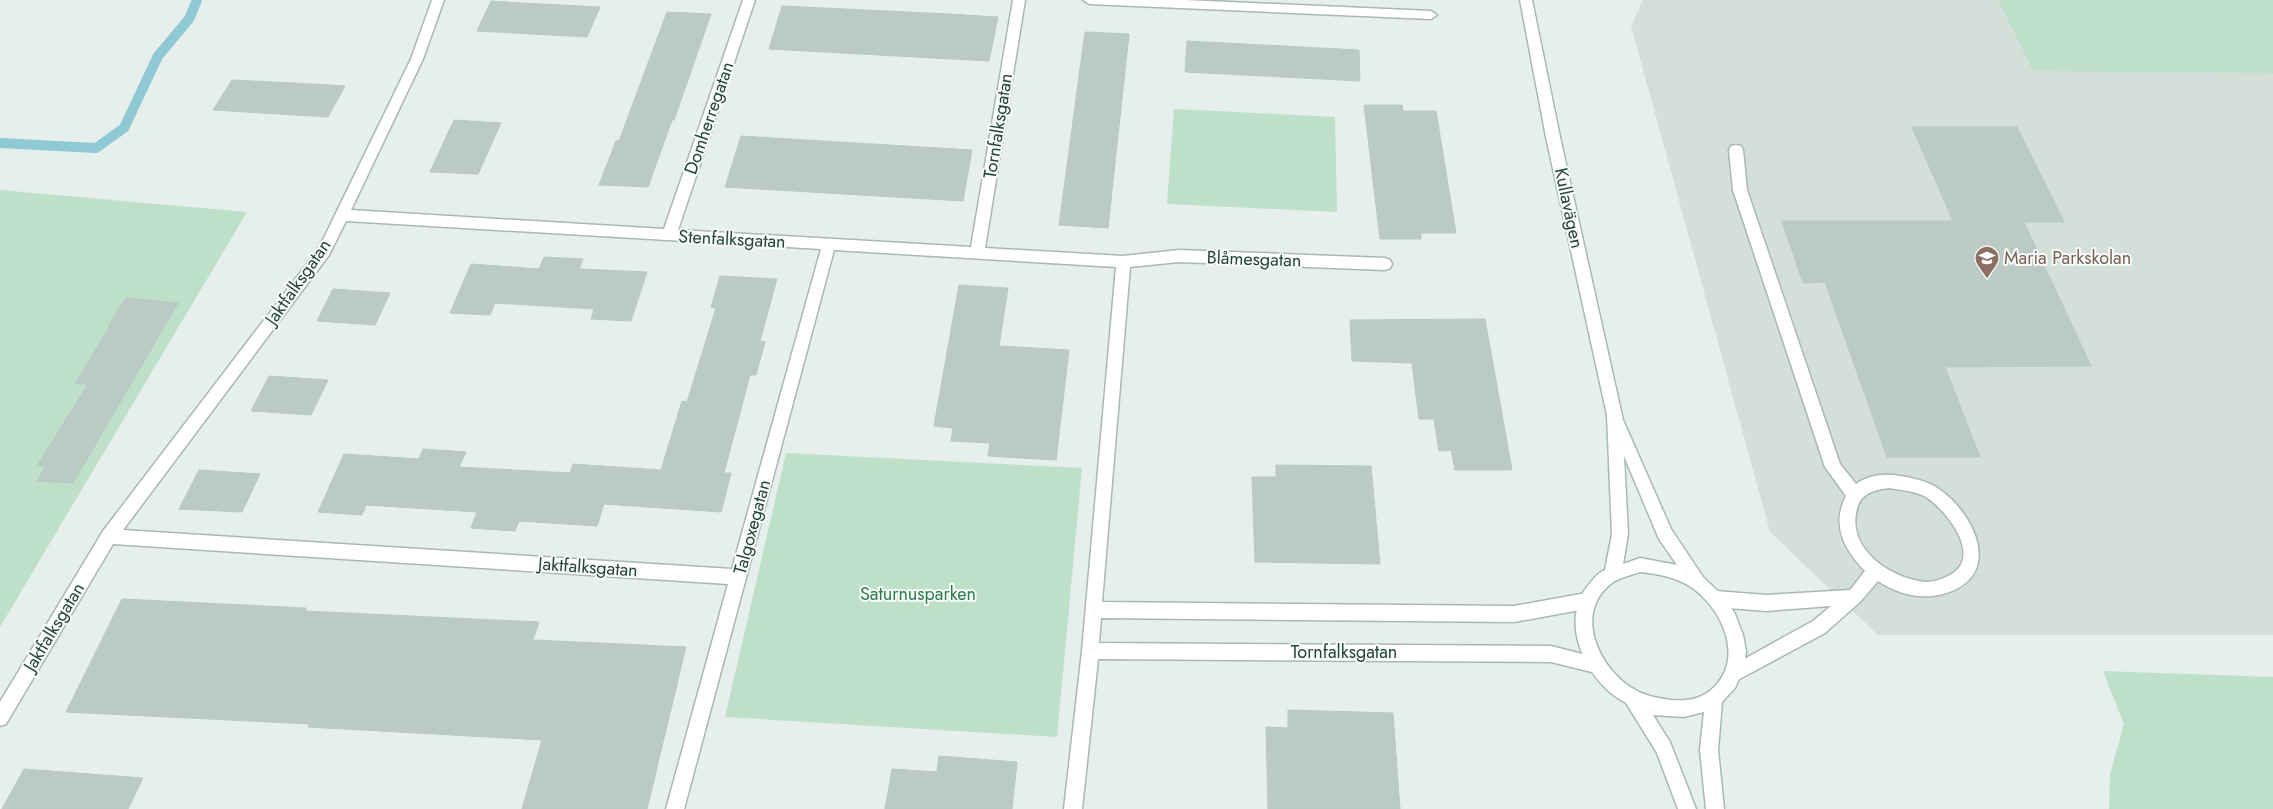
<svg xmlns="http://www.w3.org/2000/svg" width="2273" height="809" viewBox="0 0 2273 809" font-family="Jost,sans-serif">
  <rect width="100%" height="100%" fill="#e6efeb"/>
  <path fill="#d4dfda" d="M1643,0H2273V635H1878L1770,532L1631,26Z"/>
  <g fill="#bfe0c8">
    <path d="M1998,0H2273V73L2033,71Z"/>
    <path d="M1174,109L1335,117L1337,212L1167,204Z"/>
    <path d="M0,190L247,212L0,627Z"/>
    <path d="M786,453L1082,468L1057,737L725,717Z"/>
    <path d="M2103,671L2273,677V809H2109L2110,774L2124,724Z"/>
  </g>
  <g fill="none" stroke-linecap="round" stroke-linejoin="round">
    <path stroke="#8ec9d4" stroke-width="10" d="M0,143L96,148L124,128L158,56L189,19L197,0"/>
  </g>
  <g fill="#bbcac4" stroke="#b8c9c2">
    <path d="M491,1L521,3L600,7L587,37L477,31Z"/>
    <path d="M782,6L948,14L998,17L989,61L769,49Z"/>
    <path d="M667,12L711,14L674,120H672L648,187L599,185L616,141H619Z"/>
    <path d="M1085,32L1129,34L1108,228L1059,225Z"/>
    <path d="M1187,41L1359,50L1360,81L1185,72Z"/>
    <path d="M232,80L313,84L345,86L328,117L213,110Z"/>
    <path d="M1364,105H1402L1403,111H1436L1456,233H1421V239H1380Z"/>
    <path d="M454,120L501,123L478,174L430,172Z"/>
    <path d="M1912,127H2017L2064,222H2024L2091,366L1945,367L1980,457H1887L1825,282L1803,283L1782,221H1953Z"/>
    <path d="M741,136L823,141L972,150L963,201L725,187Z"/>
    <path d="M544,257L583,259L579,269L647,272L631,321L591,319L594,309L495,303L490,315L450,313L471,264L539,269Z"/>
    <path d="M720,276L777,279L760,341L765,342L756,375H750L724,473H731L721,512L604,504L597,526L519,521L515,531L471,528L477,512L366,505L362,515L318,512L344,454L419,459L423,449L466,452L459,467L570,473L573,464L661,470L682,401L687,402L716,308L711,307Z"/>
    <path d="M959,285L1008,288L999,346L1069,350L1056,460L988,456L990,443L951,441L953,428L934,426Z"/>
    <path d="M333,289L390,293L375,325L317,321Z"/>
    <path d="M126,298L178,303L73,483L37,481L46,466H37L88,384H75L110,326H108Z"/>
    <path d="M1485,319L1512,470H1455L1451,450L1439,451L1434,419H1419L1412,363L1352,361L1350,320Z"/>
    <path d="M269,376L328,380L311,415L251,411Z"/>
    <path d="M1276,465L1371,466L1380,564L1255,562L1252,477H1276Z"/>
    <path d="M199,470L260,474L242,512L179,509Z"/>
    <path d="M122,599L306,608L305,611L539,622L533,640L686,647L647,809H522L542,740L308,727L310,724L66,712Z"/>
    <path d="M1288,710L1393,713L1400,809H1268L1266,727L1288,728Z"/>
    <path d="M939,756L1017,762L1012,809H885L892,769L937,772Z"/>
    <path d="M24,769L143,778L128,809H2Z"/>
  </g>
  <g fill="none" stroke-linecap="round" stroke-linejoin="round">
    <defs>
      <path id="lane" d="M1736,145L1741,146L1743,150L1747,190L1840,464L1856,484C1868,475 1885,473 1900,476C1913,478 1928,481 1939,489C1976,515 2004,577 1943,594C1920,600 1898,594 1878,581L1860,602L1825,633L1734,682L1728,680L1726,674L1728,668L1813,621L1831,606L1766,611L1716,607L1710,604L1708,599L1710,594L1716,591L1766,595L1850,590L1865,571C1844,550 1831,525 1846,496L1825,467L1733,190L1729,150L1731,146ZM1889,488C1901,490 1915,491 1926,497C1947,511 1985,558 1948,576C1942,579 1933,582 1926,582C1891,579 1846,549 1857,509C1861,493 1874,490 1889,488Z"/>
      <g id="street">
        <path d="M432,0H444L423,59L351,210L664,229L743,0H755L678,230L971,247L1013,0H1025L985,248L1123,256L1179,250L1385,258L1390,260L1392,264L1390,268L1385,270L1179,262L1130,267L1102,602L1514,606L1586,593L1592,596L1594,601L1592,606L1586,609L1514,622L1101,618L1099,643L1551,646L1602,659L1604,665L1602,671L1596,673L1551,662L1098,659L1082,809H1064L1082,651L1116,267L834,250L684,809H666L728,584L113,544L6,724L0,726V702L103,531L319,248L411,59ZM346,221L821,249L732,569L123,530L329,255Z"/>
        <path d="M1083,0H1185L1431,11L1437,15L1431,19L1089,4Z"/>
      </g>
      <path id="secondary" d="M1520,0H1532L1560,137L1623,420L1671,529L1703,577L1726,599L1735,614L1743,635L1746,651L1744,667L1735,688L1722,702L1718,750L1724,809H1706L1700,750L1704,712L1684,717L1653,715L1670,742L1696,809H1678L1657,753L1626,703C1586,683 1556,619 1591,582C1595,577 1599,572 1605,570L1612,534L1607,415L1546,137ZM1624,456L1659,539L1677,565L1640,558L1623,564L1628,534ZM1640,572C1658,574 1676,577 1691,587C1723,609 1746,660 1711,690C1699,700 1686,701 1671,700C1657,698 1644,696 1632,688C1598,667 1573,612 1612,583C1619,578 1631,575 1640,572Z"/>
    </defs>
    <use href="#lane" stroke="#a8b8b2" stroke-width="3"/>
    <use href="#street" stroke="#a8b8b2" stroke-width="3"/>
    <use href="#secondary" stroke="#a4bbb3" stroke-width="3"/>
    <use href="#lane" fill="#fff" fill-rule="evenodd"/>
    <use href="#street" fill="#fff" fill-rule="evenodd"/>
    <use href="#secondary" fill="#fff" fill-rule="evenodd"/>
  </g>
  <defs>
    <symbol id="school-pin" viewBox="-11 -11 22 30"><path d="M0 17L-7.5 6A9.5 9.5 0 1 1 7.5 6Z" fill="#8d6e63" stroke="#f7fbf9"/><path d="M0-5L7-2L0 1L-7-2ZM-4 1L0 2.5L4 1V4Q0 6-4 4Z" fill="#fff"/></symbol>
  </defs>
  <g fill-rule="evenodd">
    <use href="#school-pin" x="1973" y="244" width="28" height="38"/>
  </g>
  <g text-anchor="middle" stroke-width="4" stroke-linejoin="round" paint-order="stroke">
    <g font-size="18" fill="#24423a" stroke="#f7fbf9">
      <text transform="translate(709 118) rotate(-71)" y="6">Domherregatan</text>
      <text transform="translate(998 126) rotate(-81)" y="6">Tornfalksgatan</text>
      <text transform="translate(1569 208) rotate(78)" y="6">Kullavägen</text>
      <text transform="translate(732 239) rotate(3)" y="6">Stenfalksgatan</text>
      <text transform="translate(1254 259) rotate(2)" y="6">Blåmesgatan</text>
      <text transform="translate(298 282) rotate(-55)" y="6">Jaktfalksgatan</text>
      <text transform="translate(752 527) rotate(-75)" y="6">Talgoxegatan</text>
      <text transform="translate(588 567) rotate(4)" y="6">Jaktfalksgatan</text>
      <text transform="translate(54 627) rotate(-59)" y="6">Jaktfalksgatan</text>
      <text x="1344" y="658">Tornfalksgatan</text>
    </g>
    <g font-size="18" fill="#785e54" stroke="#f7fbf9" text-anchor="start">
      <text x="2004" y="264">Maria Parkskolan</text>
    </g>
    <g font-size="18" fill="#2d7a4b" stroke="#f7fbf9">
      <text x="918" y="600">Saturnusparken</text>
    </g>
  </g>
</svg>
